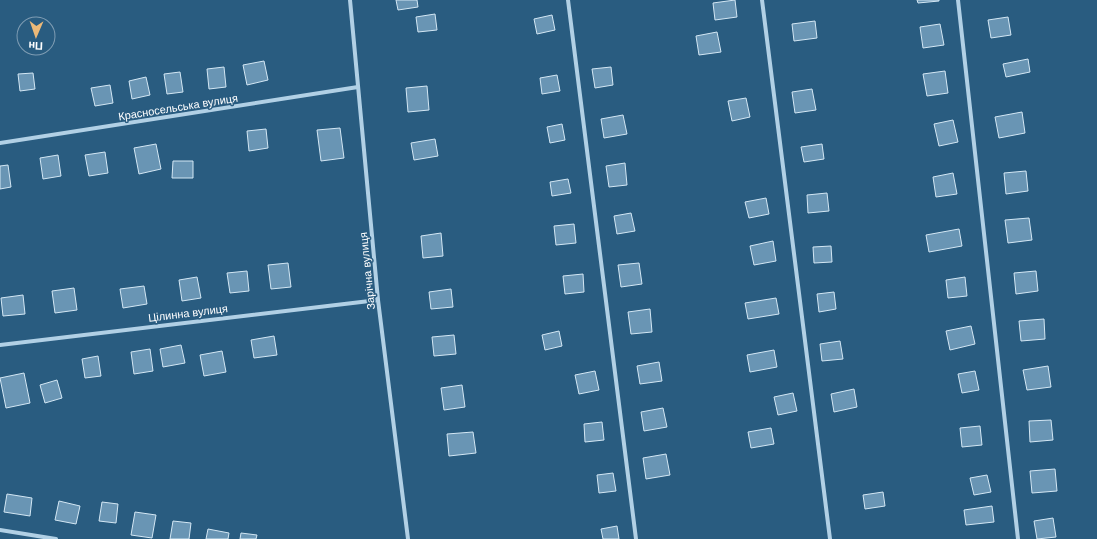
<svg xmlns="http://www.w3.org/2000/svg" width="1097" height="539" viewBox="0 0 1097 539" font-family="Helvetica,sans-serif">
  <rect width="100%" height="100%" fill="#295c80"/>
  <g fill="#6995b4" stroke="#d3e7f4">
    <path d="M396,0H417L418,7L398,10Z"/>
    <path d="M735,0L737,17L715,20L713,3Z"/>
    <path d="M917,0H939V1L918,3Z"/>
    <path d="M435,14L437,30L418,32L416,17Z"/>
    <path d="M552,15L555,30L537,34L534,19Z"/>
    <path d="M1008,17L1011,35L991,38L988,20Z"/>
    <path d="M815,21L817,38L794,41L792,24Z"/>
    <path d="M940,24L944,45L923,48L920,27Z"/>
    <path d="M717,32L721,52L699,55L696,36Z"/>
    <path d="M1028,59L1030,72L1006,77L1003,64Z"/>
    <path d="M264,61L268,80L247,85L243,65Z"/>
    <path d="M224,67L226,87L209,89L207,69Z"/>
    <path d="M611,67L613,85L595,88L592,69Z"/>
    <path d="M945,71L948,93L927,96L923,74Z"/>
    <path d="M180,72L183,92L167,94L164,74Z"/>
    <path d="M33,73L35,89L20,91L18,74Z"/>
    <path d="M557,75L560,91L542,94L540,78Z"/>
    <path d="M146,77L150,95L132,99L129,81Z"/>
    <path d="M110,85L113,103L95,106L91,88Z"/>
    <path d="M427,86L429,110L408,112L406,88Z"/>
    <path d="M812,89L816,110L795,113L792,92Z"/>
    <path d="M746,98L750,117L732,121L728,101Z"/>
    <path d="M1022,112L1025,133L999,138L995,117Z"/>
    <path d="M623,115L627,134L604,138L601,119Z"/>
    <path d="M953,120L958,142L939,146L934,124Z"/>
    <path d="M562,124L565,140L550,143L547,127Z"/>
    <path d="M340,128L344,158L321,161L317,130Z"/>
    <path d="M266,129L268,148L249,151L247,131Z"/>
    <path d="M435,139L438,156L414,160L411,143Z"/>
    <path d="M156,144L161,169L139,174L134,148Z"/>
    <path d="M822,144L824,159L804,162L801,147Z"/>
    <path d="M105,152L108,173L89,176L85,155Z"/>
    <path d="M58,155L61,176L43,179L40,158Z"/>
    <path d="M173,161H193V178H172Z"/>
    <path d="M625,163L627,185L609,187L606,166Z"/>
    <path d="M8,165L11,187L0,189V166Z"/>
    <path d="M1026,171L1028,191L1006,194L1004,173Z"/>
    <path d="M953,173L957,194L936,197L933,177Z"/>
    <path d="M568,179L571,193L552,196L550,182Z"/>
    <path d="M827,193L829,211L808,213L807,195Z"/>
    <path d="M766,198L769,214L749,218L745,202Z"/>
    <path d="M631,213L635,231L617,234L614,216Z"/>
    <path d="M1029,218L1032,240L1008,243L1005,220Z"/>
    <path d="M574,224L576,243L556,245L554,226Z"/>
    <path d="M959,229L962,246L929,252L926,235Z"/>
    <path d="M441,233L443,256L423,258L421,236Z"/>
    <path d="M773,241L776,261L754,265L750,246Z"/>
    <path d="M831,246L832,262L814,263L813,247Z"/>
    <path d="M288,263L291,287L271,289L268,265Z"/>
    <path d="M639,263L642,284L621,287L618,265Z"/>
    <path d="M247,271L249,291L230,293L227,273Z"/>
    <path d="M1036,271L1038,291L1016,294L1014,273Z"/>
    <path d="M583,274L584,292L565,294L563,276Z"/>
    <path d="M197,277L201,298L182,301L179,280Z"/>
    <path d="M965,277L967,296L948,298L946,280Z"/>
    <path d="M144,286L147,304L123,308L120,289Z"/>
    <path d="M74,288L77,310L55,313L52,291Z"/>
    <path d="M451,289L453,307L431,309L429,292Z"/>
    <path d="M834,292L836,309L819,312L817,294Z"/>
    <path d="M23,295L25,314L3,316L1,298Z"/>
    <path d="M776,298L779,314L748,319L745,303Z"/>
    <path d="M650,309L652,332L631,334L628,312Z"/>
    <path d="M1044,319L1045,339L1021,341L1019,321Z"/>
    <path d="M971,326L975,344L950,350L946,331Z"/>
    <path d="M559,331L562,346L545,350L542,335Z"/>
    <path d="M454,335L456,354L434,356L432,337Z"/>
    <path d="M274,336L277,355L254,358L251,340Z"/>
    <path d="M840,341L843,359L822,361L820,344Z"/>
    <path d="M181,345L185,363L163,367L160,349Z"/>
    <path d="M150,349L153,371L134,374L131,352Z"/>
    <path d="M774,350L777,367L750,372L747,355Z"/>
    <path d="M222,351L226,372L204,376L200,355Z"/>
    <path d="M98,356L101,376L85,378L82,359Z"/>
    <path d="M659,362L662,381L640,384L637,366Z"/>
    <path d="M1048,366L1051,387L1027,390L1023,370Z"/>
    <path d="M595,371L599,390L579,394L575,375Z"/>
    <path d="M975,371L979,390L962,393L958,374Z"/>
    <path d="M24,373L30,403L6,408L0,378Z"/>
    <path d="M57,380L62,398L45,403L40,385Z"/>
    <path d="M462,385L465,407L444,410L441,388Z"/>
    <path d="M854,389L857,407L834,412L831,394Z"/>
    <path d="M793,393L797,411L778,415L774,397Z"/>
    <path d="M663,408L667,427L644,431L641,412Z"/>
    <path d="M1051,420L1053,440L1030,442L1029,421Z"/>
    <path d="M602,422L604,440L585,442L584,424Z"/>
    <path d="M980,426L982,445L962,447L960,428Z"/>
    <path d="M771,428L774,444L751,448L748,432Z"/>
    <path d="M473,432L476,453L449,456L447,434Z"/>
    <path d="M666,454L670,475L646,479L643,458Z"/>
    <path d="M1055,469L1057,491L1032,493L1030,471Z"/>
    <path d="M613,473L616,491L599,493L597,475Z"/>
    <path d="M987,475L991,492L974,495L970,478Z"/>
    <path d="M883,492L885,506L865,509L863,495Z"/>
    <path d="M7,494L32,498L30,516L4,512Z"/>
    <path d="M59,501L80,506L76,524L55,520Z"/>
    <path d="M102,502L118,504L116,523L99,521Z"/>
    <path d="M992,506L994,522L966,525L964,510Z"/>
    <path d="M135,512L156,515L152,538L131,535Z"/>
    <path d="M1053,518L1056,537L1037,539L1034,521Z"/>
    <path d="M173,521L191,523L189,539H170Z"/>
    <path d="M617,526L619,539H603L601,529Z"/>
    <path d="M208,529L229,533L228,539H206Z"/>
    <path d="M241,533L257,535L256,539H240Z"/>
  </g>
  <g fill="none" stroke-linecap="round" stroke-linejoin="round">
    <g stroke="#b1d0e5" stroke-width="4">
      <path d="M350,0L378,300L408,539"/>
      <path d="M568,0L636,539"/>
      <path d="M762,0L830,539"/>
      <path d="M958,0L1018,539"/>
      <path d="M0,143L358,87"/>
      <path d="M0,345L378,300"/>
      <path d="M0,530L56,539"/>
    </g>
  </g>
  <g text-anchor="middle" stroke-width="3" stroke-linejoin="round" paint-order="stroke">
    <g font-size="11" fill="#fff" stroke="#295c80">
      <text transform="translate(178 107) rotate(-9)" y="4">Красносельська вулиця</text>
      <text transform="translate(367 271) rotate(-96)" y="4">Зарічна вулиця</text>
      <text transform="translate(188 313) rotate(-7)" y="4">Цілинна вулиця</text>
    </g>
  </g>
  <g transform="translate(36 36) rotate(182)"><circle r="19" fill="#295c80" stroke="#7f9db3"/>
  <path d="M0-3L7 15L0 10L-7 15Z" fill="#ecb978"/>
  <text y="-6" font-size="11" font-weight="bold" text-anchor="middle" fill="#ffffff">Пн</text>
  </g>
</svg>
